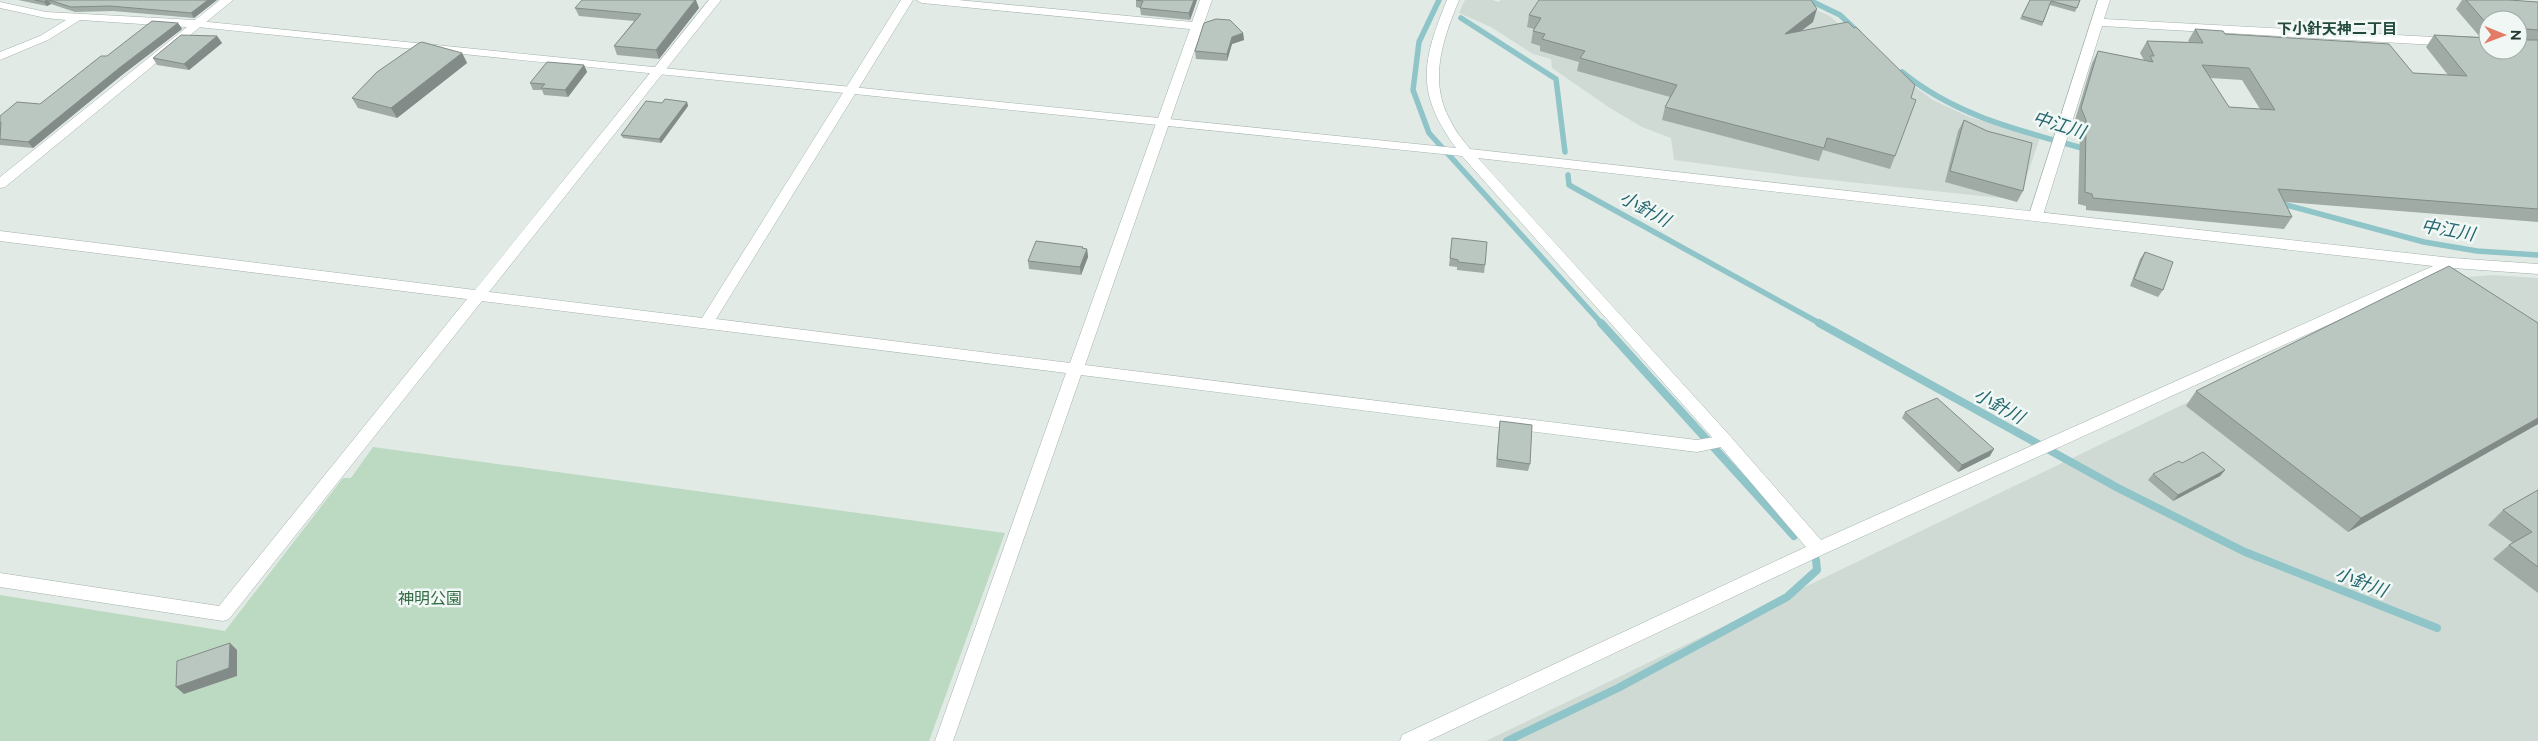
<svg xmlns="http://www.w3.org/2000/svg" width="2538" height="741" viewBox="0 0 2538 741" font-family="Raleway,'Noto Sans JP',sans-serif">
  <rect width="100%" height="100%" fill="#e1eae5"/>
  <g fill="#d0dad4">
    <path d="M1465,0H1492L1499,2L1501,0H1792L1830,16L1878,60L1933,100L1969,117L2040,137L2021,194L2010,199L1802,177L1674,160L1671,138L1642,127L1610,108L1552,68L1551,59L1533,54L1491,27L1459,13Z"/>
    <path d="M2492,275L2538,278V741H1486L2443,279Z"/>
  </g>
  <path fill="#bcd9c2" d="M373,447L1005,533L929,741H0V595L225,631L343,478H351Z"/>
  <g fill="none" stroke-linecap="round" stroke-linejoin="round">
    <g stroke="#8fc4c9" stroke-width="5.5">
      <path d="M1439,0L1419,42L1413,90L1429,133L1602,324"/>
      <path d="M1809,0L1840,15L1859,33"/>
      <path d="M1461,18L1556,79L1565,152"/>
      <path d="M1902,72C1957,117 2022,131 2089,150"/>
      <path d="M1568,175L1569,185L1821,324"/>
      <path d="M2279,203L2424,242L2477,251L2538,255"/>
    </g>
    <g stroke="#8fc4c9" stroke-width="8">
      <path d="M1601,323L1794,536"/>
      <path d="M1819,323L2118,488L2245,552L2437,628"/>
      <path d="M1507,741L1618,688L1787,597L1817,570L1816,560"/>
    </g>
    <defs>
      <g id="minor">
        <path d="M220,0H233L5,187L0,188V177L187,27L80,20L48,40L0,60V52L40,36L66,20L46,18L0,8V2L46,12L195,20Z"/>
        <path d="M709,0H721L489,292L702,318L901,0H913L716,319L1070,363L1190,29L922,3L916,0H958L1192,22L1200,0H1212L1085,365L1697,440L1725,435L1731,437L1733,441L1731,445L1697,452L1081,375L953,741H935L1066,373L482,301L229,619L223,621L0,587V573L219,606L467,299L0,241V231L475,290Z"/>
        <path d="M2098,0H2110L2104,19L2488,40V48L2102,26L2043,215L2041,218H2031L2029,215Z"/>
      </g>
      <path id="tertiary" d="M1447,0H1459C1443,39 1428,80 1450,120C1455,131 1463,140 1470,149L2452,258L2538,264V274L2453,268L1824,554L1428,741H1400L1402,735L1806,547L1719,445L1462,156L198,27L192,24L198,21L1456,148C1415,92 1422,61 1447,0ZM1478,158L2433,266L1821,540L1731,437Z"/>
    </defs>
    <use href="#minor" stroke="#a4b1ac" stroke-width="1"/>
    <use href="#tertiary" stroke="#a4b1ac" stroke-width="1"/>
    <use href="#minor" fill="#fff" fill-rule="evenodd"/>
    <use href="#tertiary" fill="#fff" fill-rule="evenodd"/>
  </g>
  <g fill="#a0aba6" fill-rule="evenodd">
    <path d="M18,0H217L194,18L113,11L75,12L51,4L47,6Z"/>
    <path d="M1136,0H1197L1190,20L1141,15L1140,8L1136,7Z"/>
    <path d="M2030,0H2080L2075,12L2050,5L2042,26L2020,19Z"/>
    <path d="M2462,0H2509L2538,2V222L2285,202L2292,217L2284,229L2086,210V206L2078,204L2080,132L2075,120L2092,63L2098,51L2144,60L2140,53L2147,41L2189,42L2188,41L2195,29L2225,34L2413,73L2448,75L2426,47L2434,35L2480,37L2456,9ZM2488,20H2518L2488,50ZM2210,78L2242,80L2260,109L2229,107Z"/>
    <path d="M575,8H699L659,59L617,55L614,46L634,21L579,16Z"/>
    <path d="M1529,15L1813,22L1801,31L1895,156L1890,169L1823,150L1819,161L1662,120L1665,107L1670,97L1577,71L1579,62L1540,51V46L1531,43L1533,31L1534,29L1527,27Z"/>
    <path d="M178,23L182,29L122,75L33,148L0,145V116L40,104Z"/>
    <path d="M1243,33L1244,40L1232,44L1227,61L1196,59L1195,51Z"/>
    <path d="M217,36L222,43L189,70L157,65L153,58Z"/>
    <path d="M462,53L467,63L397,118L358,108L352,98Z"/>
    <path d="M584,65L587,72L568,97L544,95L542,90H533L530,83Z"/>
    <path d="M687,102L688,106L661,143L623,138L621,135L662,103Z"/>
    <path d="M1964,120L1987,131L2023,191L2017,202L1945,182L1958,131Z"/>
    <path d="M1452,238L1485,265L1484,273L1457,270V267L1449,266Z"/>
    <path d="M1083,247V249H1087L1088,257L1081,275L1029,269L1028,261Z"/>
    <path d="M2145,252L2163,290L2158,297L2130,286L2140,259Z"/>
    <path d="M2196,391L2538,424L2348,532L2186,406Z"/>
    <path d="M1905,412L1990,456L1958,472L1902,418Z"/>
    <path d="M1500,421L1530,464L1528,471L1496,467L1499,429Z"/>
    <path d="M2182,463L2225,470L2220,476L2173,501L2148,480L2153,474Z"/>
    <path d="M2538,490V593L2493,559L2509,545L2513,543L2488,525L2503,510Z"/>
  </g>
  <g fill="#828b87">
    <path d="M47,0H48L51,4L47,6L44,2Z"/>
    <path d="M208,0H217L194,18L191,13Z"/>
    <path d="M695,0H696L699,8L659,59L656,50Z"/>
    <path d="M1194,0H1197L1190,20L1189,13Z"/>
    <path d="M1817,9L1813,22L1781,46L1785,34Z"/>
    <path d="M178,23L182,29L122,75L33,148L28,142L118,69Z"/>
    <path d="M1243,33L1244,40L1232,44L1227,61V54L1232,37Z"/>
    <path d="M217,36L222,43L189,70L184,64Z"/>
    <path d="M462,53L467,63L397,118L391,108Z"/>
    <path d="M584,65L587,72L568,97L565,90Z"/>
    <path d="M687,102L688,106L661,143L659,139Z"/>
    <path d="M1087,249L1088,257L1081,275L1080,267Z"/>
    <path d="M2538,418V424L2348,532L2361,518Z"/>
    <path d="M1994,449L1990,456L1958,472L1962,465Z"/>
    <path d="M2225,470L2220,476L2173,501L2178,495Z"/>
    <path d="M230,643L237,650V676L184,694L176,687Z"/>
  </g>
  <g fill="#bac7c1" stroke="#828b87" fill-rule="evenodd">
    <path d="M35,0H47L44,2Z"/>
    <path d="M49,0H208L191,13L110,6L71,7Z"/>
    <path d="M582,0H695L656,50L614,46L641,14L575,8Z"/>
    <path d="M1136,0H1194L1189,13L1140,8L1143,1Z"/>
    <path d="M1539,0H1811L1817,9L1785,34L1848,22L1854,28L1856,27L1915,85L1911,98L1916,100L1895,156L1827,138L1824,148L1665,107L1677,85L1580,58L1585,51L1542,39L1545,34L1533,31L1541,18L1529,15Z"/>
    <path d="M2030,0H2080L2077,8L2051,1L2043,22L2022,16Z"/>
    <path d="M2466,0H2509L2538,2V30L2526,29V40H2538V209L2278,189L2292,217L2093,198L2092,194L2085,192L2086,120L2081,108L2098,51L2153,62L2150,56H2154L2147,41L2203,43L2195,29L2223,31L2225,34L2389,44L2413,73L2467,76L2434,35L2488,38V50H2518V20H2488V25ZM2202,65L2249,68L2275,110L2229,107Z"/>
    <path d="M1216,19L1230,20L1243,33L1232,37L1227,54L1195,51L1204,23Z"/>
    <path d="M152,21L178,23L118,69L28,142L0,139L1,122H0V116L17,102L40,104L101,56H107Z"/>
    <path d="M181,35L217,36L184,64L153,58Z"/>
    <path d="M422,42L462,53L391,108L352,98L377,72L419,43Z"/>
    <path d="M547,62L584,65L565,90L541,88L545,84L530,83Z"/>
    <path d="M665,99L687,102L659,139L621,135L646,101L662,103Z"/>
    <path d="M1964,120L1987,131L2032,143L2023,191L1950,171Z"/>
    <path d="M1452,238L1487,242L1485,265L1458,262V260L1450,258Z"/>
    <path d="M1036,241L1083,247L1082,248L1087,249L1080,267L1028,261Z"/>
    <path d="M2145,252L2173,262L2163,290L2134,279Z"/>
    <path d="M2449,266L2538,323V418L2361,518L2196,391Z"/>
    <path d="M1937,398L1994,449L1962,465L1905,412Z"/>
    <path d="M1500,421L1532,425L1530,464L1497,459Z"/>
    <path d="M2203,452L2225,470L2178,495L2153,474L2179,461L2182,463Z"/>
    <path d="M2538,490V567L2509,545L2532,532L2503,510Z"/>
    <path d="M230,643L229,668L176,687L177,661Z"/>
  </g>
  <g text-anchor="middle" stroke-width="5" stroke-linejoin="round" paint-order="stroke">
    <g font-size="15" font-weight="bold" fill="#22493c" stroke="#f1f7f4">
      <text x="2337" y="34">下小針天神二丁目</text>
    </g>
    <g font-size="16" fill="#326b44" stroke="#f1f7f4">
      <text x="430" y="604">神明公園</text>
    </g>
    <g font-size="18" font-style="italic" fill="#24676e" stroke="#f1f7f4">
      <text transform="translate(2059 125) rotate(17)" y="6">中江川</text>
      <text transform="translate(1645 209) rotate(29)" y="6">小針川</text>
      <text transform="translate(2448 230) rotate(10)" y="6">中江川</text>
      <text transform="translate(1999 406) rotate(29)" y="6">小針川</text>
      <text transform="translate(2361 582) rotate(21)" y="6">小針川</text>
    </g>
  </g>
  <g transform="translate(2503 35) rotate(91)"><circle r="24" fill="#f1f7f4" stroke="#9faba6"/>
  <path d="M0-4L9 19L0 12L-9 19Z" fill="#e37c67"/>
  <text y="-8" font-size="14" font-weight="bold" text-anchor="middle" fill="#233932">N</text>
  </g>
</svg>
